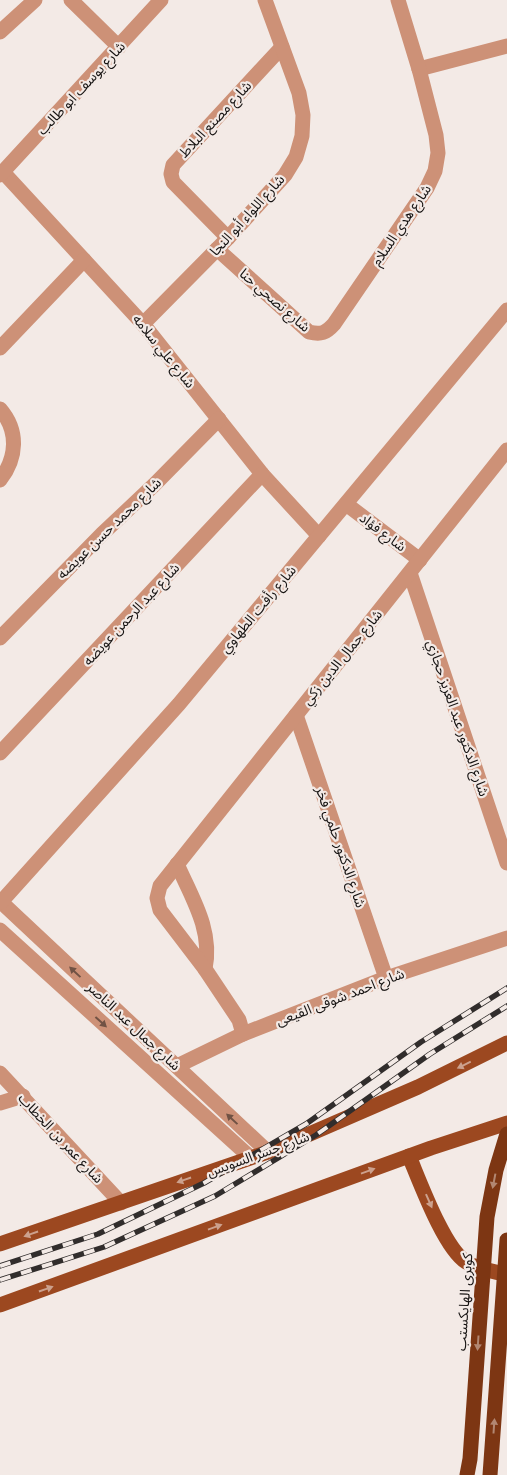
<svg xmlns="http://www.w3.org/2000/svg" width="507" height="1475" viewBox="0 0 507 1475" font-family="'Noto Sans','Noto Sans Arabic',sans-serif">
  <rect width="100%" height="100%" fill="#f3eae6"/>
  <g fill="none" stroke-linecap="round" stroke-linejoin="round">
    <g stroke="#cd9177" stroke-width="15">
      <path d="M71,0L119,47"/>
      <path d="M0,32L35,0"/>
      <path d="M419,69L507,46"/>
      <path d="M3,172L143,324L262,474L319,536"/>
      <path d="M0,175L161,0"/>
      <path d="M228,238L173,182L171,174L173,165L282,47"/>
      <path d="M217,249L309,332C321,335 326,333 334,324L427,188L435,171L438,153L436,135L419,69L398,0"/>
      <path d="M143,324L228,238L285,175L296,157L302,136L303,115L299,93L265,0"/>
      <path d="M0,348L84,260"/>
      <path d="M0,409C19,431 17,458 0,480"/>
      <path d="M346,504L420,560"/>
      <path d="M410,573L507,863"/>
      <path d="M0,638L102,534L154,485L219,419"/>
      <path d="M296,715L386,978"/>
      <path d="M0,753L262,474"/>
      <path d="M177,864C192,898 213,930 205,969"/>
      <path d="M0,901L268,1152"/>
      <path d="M1,902L179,704L507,310"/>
      <path d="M0,930L250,1157"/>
      <path d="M243,1034L239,1020L205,969L160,910L157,898L160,886L507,450"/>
      <path d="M177,1066L243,1034L386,978L507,938"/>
      <path d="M0,1073L121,1203"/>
      <path d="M0,1103L23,1096"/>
    </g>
    <g stroke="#9c4820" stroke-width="15">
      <path d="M409,1156C420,1182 444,1248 466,1262C477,1269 494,1271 507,1275"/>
      <path d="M0,1244L268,1152L418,1087L507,1043"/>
      <path d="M0,1305L431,1148L507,1123"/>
    </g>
    <defs>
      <g id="rail">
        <path d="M0,1266L98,1234L204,1183L306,1124L421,1042L507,988"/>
        <path d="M0,1280L104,1247L215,1196L316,1135L430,1054L507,1006"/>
      </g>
    </defs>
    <use href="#rail" stroke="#312d2c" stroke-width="5.5"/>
    <use href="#rail" stroke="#f3eae6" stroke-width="4" stroke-dasharray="11" stroke-linecap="butt"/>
    <g stroke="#7d3613" stroke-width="15">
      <path d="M467,1475L470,1459L487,1217L496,1170L507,1134"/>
      <path d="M490,1475L507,1240"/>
    </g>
  </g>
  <defs><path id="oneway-solid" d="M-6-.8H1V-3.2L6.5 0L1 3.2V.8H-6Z" transform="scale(1.25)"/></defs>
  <g fill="#715244">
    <use href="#oneway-solid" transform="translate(75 972) rotate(-137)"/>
    <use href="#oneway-solid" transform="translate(101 1022) rotate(42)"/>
    <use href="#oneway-solid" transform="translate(232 1119) rotate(-137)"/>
  </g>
  <g fill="#cca18d">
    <use href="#oneway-solid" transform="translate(464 1065) rotate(154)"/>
    <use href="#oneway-solid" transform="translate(368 1171) rotate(-20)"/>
    <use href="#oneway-solid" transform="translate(184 1180) rotate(161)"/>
    <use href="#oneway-solid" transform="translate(429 1201) rotate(66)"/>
    <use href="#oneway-solid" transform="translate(215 1227) rotate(-20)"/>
    <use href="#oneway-solid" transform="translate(31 1234) rotate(161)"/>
    <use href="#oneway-solid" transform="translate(46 1289) rotate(-19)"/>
  </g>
  <g fill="#b28772">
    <use href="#oneway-solid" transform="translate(494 1181) rotate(101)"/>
    <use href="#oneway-solid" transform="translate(478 1343) rotate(94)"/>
    <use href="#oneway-solid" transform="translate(494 1426) rotate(-86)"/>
  </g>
  <g text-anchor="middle" stroke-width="4.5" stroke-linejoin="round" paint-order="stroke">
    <g font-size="14" fill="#151211" stroke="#f3eae6">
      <text transform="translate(81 88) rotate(-47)" y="5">شارع يوسف ابو طالب</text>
      <text transform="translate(215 119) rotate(-47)" y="5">شارع مصنع البلاط</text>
      <text transform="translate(247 215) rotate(-48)" y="5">شارع اللواء أبو النجا</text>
      <text transform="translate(401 225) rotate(-56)" y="5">شارع هدي السلام</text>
      <text transform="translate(275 300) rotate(41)" y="5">شارع نصحي حنا</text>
      <text transform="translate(164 351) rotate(51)" y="5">شارع علي سلامه</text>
      <text transform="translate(109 528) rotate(-44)" y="5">شارع محمد حسن عويضه</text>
      <text transform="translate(383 532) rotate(37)" y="5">شارع فؤاد</text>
      <text transform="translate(258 609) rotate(-50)" y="5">شارع رأفت الطهاوي</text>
      <text transform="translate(131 614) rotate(-47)" y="5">شارع عبد الرحمن عويضه</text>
      <text transform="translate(342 657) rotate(-51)" y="5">شارع جمال الدين زكي</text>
      <text transform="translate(458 718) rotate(71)" y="5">شارع الدكتور عبد العزيز حجازي</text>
      <text transform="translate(341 847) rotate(71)" y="5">شارع الدكتور حلمي فخر</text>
      <text transform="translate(340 997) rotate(-21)" y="5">شارع احمد شوقى القيعى</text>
      <text transform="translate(134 1026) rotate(43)" y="5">شارع جمال عبد الناصر</text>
      <text transform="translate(61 1138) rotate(47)" y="5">شارع عمر بن الخطاب</text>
      <text transform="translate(258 1154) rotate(-20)" y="5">شارع جسر السويس</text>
      <text transform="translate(464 1302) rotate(-86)" y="5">كوبرى الهايكستب</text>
    </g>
  </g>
</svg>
